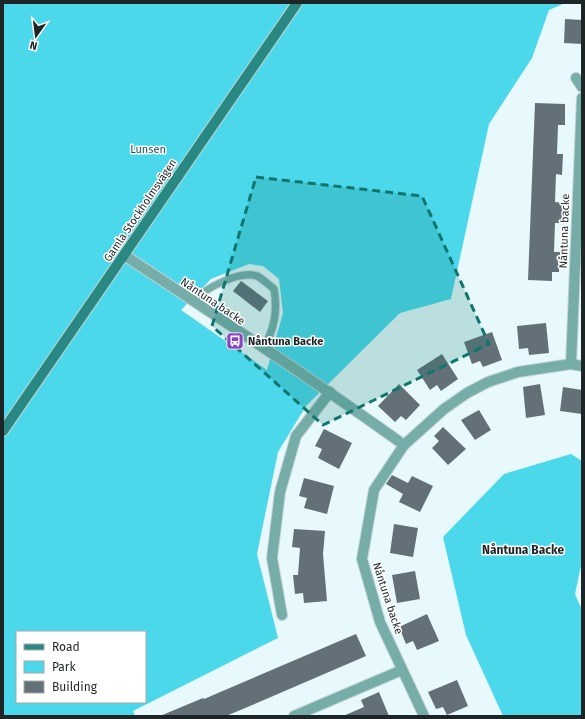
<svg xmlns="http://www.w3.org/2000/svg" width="585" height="719" viewBox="0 0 585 719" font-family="'Fira Sans',sans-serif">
  <rect width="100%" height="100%" fill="#e7f9fc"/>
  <g fill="#4cd8eb" fill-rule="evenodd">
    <path d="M3,3H565L549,10L532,58L489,124L451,299L400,313L306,406L278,452L257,554L278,638L133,711L135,716H3ZM249,264L263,266L279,279L283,313L267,370L181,310L211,279ZM17,632H145V702H17Z"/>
    <path d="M571,454L582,461V561L575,594L582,610V716H503L466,635L443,537L504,474Z"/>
  </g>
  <g fill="#637077">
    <path d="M565,19L582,20V44L564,43Z"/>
    <path d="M535,103L565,104V125H558L557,154H563L562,175L556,174L555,202L562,203V223H555L554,252H560L559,272H552V281L528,280Z"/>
    <path d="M241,281L268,301L260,312L233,291Z"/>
    <path d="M546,323L549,353L529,355L528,348L519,349L517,326Z"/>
    <path d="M492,332L502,360L483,367L480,361L472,364L464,342Z"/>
    <path d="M442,354L458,379L441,391L437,385L430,390L417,370Z"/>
    <path d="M399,384L420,405L406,420L401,416L395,422L378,406Z"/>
    <path d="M540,384L545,415L526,418L523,387Z"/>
    <path d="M563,387L582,390V414L560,411Z"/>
    <path d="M479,410L491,430L475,440L461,420Z"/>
    <path d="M443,427L466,449L448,465L432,448L439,441L434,436Z"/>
    <path d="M324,429L352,443L339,469L318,458L322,449L315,446Z"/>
    <path d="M392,475L408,483L412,476L433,486L420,512L399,502L403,494L386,484Z"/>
    <path d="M304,478L334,486L327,514L304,508L307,498L299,496Z"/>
    <path d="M394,524L418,528L413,557L390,553Z"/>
    <path d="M294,529L325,531L323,554L327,601L304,603L303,593L295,594L293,575H298L300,548L292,547Z"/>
    <path d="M415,571L420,599L397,603L392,575Z"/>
    <path d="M427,614L439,641L417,650L413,641L406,644L399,627Z"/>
    <path d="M356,634L366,656L250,706L226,716H160L203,698L204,699Z"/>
    <path d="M457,680L468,706L447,715L443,707L436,709L428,692Z"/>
    <path d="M379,692L389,716H343L364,707L361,700Z"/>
  </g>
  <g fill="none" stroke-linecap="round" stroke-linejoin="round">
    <defs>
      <path id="lane" d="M193,301C206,288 239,270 257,276C263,279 269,285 274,289C278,312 274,330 263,349"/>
      <g id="street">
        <path d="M576,78L582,87"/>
        <path d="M124,255C218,317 312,379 404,445"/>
        <path d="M571,364L582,98"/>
        <path d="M282,615L272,558L280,492L296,436L330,392"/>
        <path d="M294,716L402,670"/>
        <path d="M424,716L380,622L362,559L374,490L404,445L444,409L467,393L488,382L518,372L571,364L582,366"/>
      </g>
      <path id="secondary" d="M3,431L297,3"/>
    </defs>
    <use href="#lane" stroke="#c3d3d5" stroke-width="9"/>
    <use href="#street" stroke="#c3d3d5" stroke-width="12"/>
    <use href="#secondary" stroke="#c3d3d5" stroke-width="12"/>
    <use href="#lane" stroke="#77ada8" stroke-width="7"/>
    <use href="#street" stroke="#77ada8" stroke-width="10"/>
    <use href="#secondary" stroke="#298982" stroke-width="10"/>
  </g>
  <path fill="#0f766e" fill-opacity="0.2" stroke="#0f766e" stroke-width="3" stroke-dasharray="8 5" stroke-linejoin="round" d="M256,177L422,196L489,344L323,425L212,326Z"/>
  <defs>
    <symbol id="bus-square" viewBox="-11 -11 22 22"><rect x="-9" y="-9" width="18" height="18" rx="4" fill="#8746bb" stroke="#fff"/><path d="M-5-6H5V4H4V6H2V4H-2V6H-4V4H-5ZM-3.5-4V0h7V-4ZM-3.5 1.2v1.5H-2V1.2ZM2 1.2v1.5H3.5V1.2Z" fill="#fff"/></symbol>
  </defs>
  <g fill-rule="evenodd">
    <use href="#bus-square" x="225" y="331" width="20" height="20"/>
  </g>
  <g text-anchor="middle" stroke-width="3" stroke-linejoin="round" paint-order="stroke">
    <g font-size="11" fill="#12545c" stroke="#fff">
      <text x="148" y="153">Lunsen</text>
    </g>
    <g font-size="11" fill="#1e2526" stroke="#fff">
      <text transform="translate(140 210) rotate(-56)" y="4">Gamla Stockholmsvägen</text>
      <text transform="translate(564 231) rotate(-88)" y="4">Nåntuna backe</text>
      <text transform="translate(213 301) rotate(34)" y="4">Nåntuna backe</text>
      <text transform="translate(388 598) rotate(72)" y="4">Nåntuna backe</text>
    </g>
    <g font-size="11" font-weight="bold" fill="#1e2526" stroke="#fff" text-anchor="start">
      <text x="248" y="345">Nåntuna Backe</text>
    </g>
    <g font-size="12" font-weight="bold" fill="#1e2526" stroke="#fff">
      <text x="523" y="554">Nåntuna Backe</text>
    </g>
  </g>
  <rect width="585" height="719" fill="none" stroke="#1e2526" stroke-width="8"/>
  <rect x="16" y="631" width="130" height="72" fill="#ffffff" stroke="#a5a8a8"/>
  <rect x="24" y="644" width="20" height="6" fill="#298982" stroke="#a5a8a8"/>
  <text x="52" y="651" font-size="12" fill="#1e2526">Road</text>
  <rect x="24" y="661" width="20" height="12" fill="#4cd8eb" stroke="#a5a8a8"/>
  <text x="52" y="671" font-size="12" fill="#1e2526">Park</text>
  <rect x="24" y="681" width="20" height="12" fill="#637077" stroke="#a5a8a8"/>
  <text x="52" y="691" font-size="12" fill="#1e2526">Building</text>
  <g transform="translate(36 36) rotate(194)" stroke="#ffffff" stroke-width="3" paint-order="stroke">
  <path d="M0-3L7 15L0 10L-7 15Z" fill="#1e2526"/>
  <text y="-6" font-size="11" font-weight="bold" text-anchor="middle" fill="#1e2526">N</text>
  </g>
</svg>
